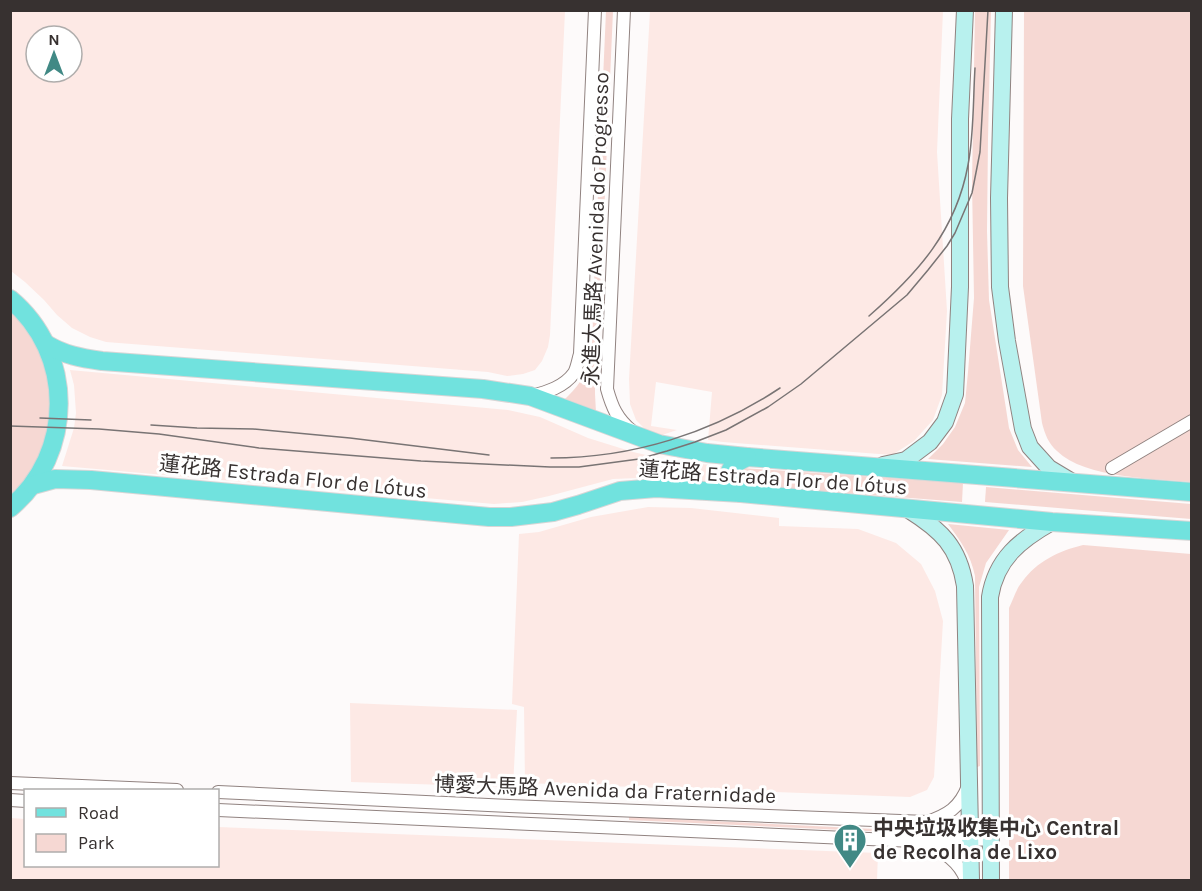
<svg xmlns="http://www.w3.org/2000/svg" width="1202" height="891" viewBox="0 0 1202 891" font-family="Karla,'Noto Sans SC',sans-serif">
  <rect width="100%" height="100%" fill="#fdfafa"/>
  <g fill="#fde9e5" fill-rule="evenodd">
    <path d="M10,11H565L550,335L548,347L542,361L535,370L523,374L507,376L488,372L106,342L90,337L72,328L57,315L44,300L25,282L11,271ZM36,36H72V72H36Z"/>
    <path d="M650,11H943L937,152L947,311L942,395L933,420L914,441L892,455L723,442L708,440L712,392L656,382L651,426L677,430L662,435L648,432L636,420L630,404L629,379Z"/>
    <path d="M70,370L508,410L540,417L588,438L633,452L672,461L721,466V482L664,477L613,479L549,496L522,502L494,504L62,466L74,428L76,413L74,385Z"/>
    <path d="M648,507L691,508L779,518V526L858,529L896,543L921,564L935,591L943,621L934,777L927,790L910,797L525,783L524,707L512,704L519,534L539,532L591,517Z"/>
    <path d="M350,703L517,710L513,787L351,782Z"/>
    <path d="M11,818L25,819L26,866H218V827L878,853L877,880H11Z"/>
  </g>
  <g fill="#f6d8d3">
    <path d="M606,11H613L603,238L595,372V394L596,412L565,399C581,384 587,373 591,352Z"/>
    <path d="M975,11H991L988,139L987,231L989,300L1009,428L1018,450L1032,467L928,459L943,444L955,427L965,403L968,372L974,298L972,183Z"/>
    <path d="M1024,11H1191V482C1153,478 1086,479 1057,451C1048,443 1045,434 1042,423L1023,286Z"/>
    <path d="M11,310L30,333L47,370L52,411L42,451L21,486L11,496Z"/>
    <path d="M742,468L963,483L962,502L742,485L736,472Z"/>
    <path d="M986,487L1191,504V519L985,502Z"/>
    <path d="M948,524L1009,530L986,563L979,587L980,766L977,767L975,576C971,555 960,540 948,524Z"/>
    <path d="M1083,545L1191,554V880H1009V608C1013,600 1016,589 1022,582C1037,561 1059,551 1083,545Z"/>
    <path d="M629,817L916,831L932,826V834L629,820Z"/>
  </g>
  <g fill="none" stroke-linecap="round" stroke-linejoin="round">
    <defs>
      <g id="street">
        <path d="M624,10L607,389C612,407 617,419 632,431"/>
        <path d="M531,396C547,392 564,387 574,373C577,368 578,360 580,354L595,10"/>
        <path d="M1112,468L1192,421"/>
        <path d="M10,783L177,790"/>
        <path d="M218,792L509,806L927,822C947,815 960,808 968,786"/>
        <path d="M10,800L26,801"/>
        <path d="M218,810L936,842L991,839"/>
        <path d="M926,845C943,850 960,863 966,880"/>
      </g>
      <g id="secondary">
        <path d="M1004,10L999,198L1000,287L1007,341L1023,429L1030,447L1049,468L1074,483"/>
        <path d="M883,465L906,460L930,442L945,422L955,394L960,287V119L965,10"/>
        <path d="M909,510C941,530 959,547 965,586L971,880"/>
        <path d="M991,880L990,597C996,559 1020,540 1052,522"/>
      </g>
      <g id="primary">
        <path d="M10,299C75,353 75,454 10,508"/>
        <path d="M46,344C64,355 81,358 102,361L483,389L530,396L659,444L707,453L747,457L1192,492"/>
        <path d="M33,485L55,479L91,480L489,517H511L553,512L578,505L620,491L656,488L741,493L1052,522L1192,531"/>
        <path d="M741,493C724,477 726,467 747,457"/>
      </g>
    </defs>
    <use href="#street" stroke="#918380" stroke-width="14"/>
    <use href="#secondary" stroke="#918380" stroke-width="18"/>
    <use href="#primary" stroke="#d7d6d6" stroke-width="20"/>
    <use href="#street" stroke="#fff" stroke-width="12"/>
    <use href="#secondary" stroke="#b8f1ee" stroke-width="16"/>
    <use href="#primary" stroke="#71e2de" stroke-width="18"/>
    <g stroke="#797474" stroke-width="1.5">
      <path d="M869,316C918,273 956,231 968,165C974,135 973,100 975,68"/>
      <path d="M40,418L91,420"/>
      <path d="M151,425L197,428L253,429L350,438L489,455"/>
      <path d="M10,426L99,429L159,434L259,448L421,461L550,467H579L639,459L667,451L695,442L726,430L768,407L801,384L907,295L928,270L947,246L955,233L972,193L980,152L988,10"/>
      <path d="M551,458C633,458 712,433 780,388"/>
    </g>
  </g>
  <defs>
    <symbol id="building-pin" viewBox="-11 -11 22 30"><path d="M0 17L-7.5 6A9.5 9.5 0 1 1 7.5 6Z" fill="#418985" stroke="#fff"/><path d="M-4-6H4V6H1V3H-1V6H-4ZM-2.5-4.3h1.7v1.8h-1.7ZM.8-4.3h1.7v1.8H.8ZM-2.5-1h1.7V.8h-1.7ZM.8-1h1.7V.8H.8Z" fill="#fff"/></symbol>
  </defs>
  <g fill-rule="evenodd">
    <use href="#building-pin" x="831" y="821" width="38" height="52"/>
  </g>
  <g text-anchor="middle" stroke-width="6" stroke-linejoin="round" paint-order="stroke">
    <g font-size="21" fill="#373130" stroke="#fff">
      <text transform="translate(596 229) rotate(-88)" y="7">永進大馬路 Avenida do Progresso</text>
      <text transform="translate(293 477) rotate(6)" y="7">蓮花路 Estrada Flor de Lótus</text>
      <text transform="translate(773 478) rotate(4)" y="7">蓮花路 Estrada Flor de Lótus</text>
      <text transform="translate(605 790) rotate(2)" y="7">博愛大馬路 Avenida da Fraternidade</text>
    </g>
    <g font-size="21" font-weight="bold" fill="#373130" stroke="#fff" text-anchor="start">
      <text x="873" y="835">中央垃圾收集中心 Central<tspan x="873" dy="24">de Recolha de Lixo</tspan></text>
    </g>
  </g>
  <rect width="1202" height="891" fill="none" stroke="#373130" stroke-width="24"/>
  <rect x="24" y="789" width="195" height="78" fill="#ffffff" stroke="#afadac" stroke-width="1.5"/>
  <rect x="36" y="808" width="30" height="9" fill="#71e2de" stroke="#afadac" stroke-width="1.5"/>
  <text x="78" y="819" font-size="18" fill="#373130">Road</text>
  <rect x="36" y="834" width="30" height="18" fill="#f6d8d3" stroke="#afadac" stroke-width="1.5"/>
  <text x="78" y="849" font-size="18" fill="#373130">Park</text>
  <g transform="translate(54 54)"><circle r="28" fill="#ffffff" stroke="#afadac" stroke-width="1.5"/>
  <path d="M0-4.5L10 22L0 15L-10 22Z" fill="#418985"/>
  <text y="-9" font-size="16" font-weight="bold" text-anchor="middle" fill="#373130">N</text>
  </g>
</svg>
